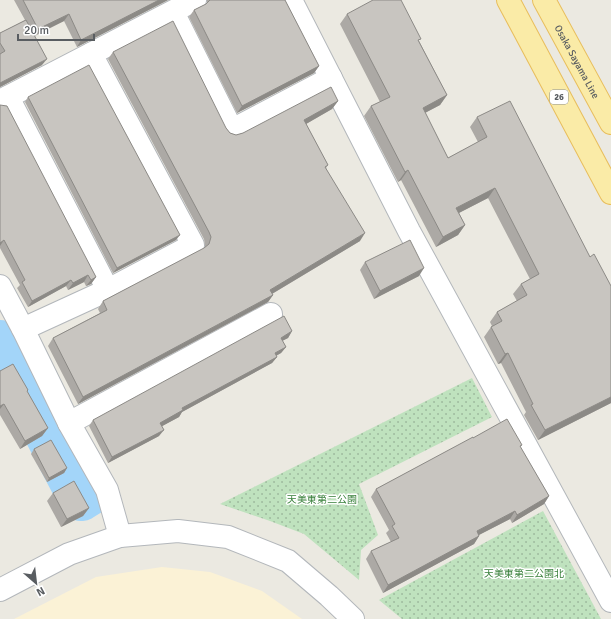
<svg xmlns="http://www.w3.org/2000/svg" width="611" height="619" viewBox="0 0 611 619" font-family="Signika,'Noto Sans JP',sans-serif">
  <defs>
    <pattern id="park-dots" width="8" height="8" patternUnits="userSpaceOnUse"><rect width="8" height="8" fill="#bfe2be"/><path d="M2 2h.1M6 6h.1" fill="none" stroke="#9eba9e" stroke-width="1.8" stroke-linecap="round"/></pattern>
  </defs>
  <rect width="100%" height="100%" fill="#ebe9e1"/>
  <path fill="#fbf2d6" d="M162,567L210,572L262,591L302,619H14L96,577Z"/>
  <g fill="url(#park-dots)">
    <path d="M472,378L492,417L359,484L378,535L361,550L359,580L304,534L270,521L220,504Z"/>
    <path d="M543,511L601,619H402L379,600Z"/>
  </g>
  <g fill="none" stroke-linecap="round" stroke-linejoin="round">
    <path stroke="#a3d5f9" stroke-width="46" d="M0,343L81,498L94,490"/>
    <defs>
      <g id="minor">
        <path d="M291,0L409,231L611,601"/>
        <path d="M173,12L232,130L331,78"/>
        <path d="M8,97L108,290"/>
        <path d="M0,101L195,0"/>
        <path d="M0,286L23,329L69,423L107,490L120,536"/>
        <path d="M23,329L108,290L193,245L91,54"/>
        <path d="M69,423L271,314"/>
        <path d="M0,590L69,554L120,536L178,531L228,537L288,561L329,596L353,619"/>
      </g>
      <g id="major">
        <path d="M508,0L611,193"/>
        <path id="s1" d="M544,0L611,123"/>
      </g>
    </defs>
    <use href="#minor" stroke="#b3b7bb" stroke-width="24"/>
    <use href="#major" stroke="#e8be5d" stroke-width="24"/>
    <use href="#minor" stroke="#fff" stroke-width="22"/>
    <use href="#major" stroke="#faeba7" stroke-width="22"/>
  </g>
  <g fill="#aca9a5">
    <path d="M14,0H168L77,47L64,21L35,36L42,65L0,87V33L25,20Z"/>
    <path d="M207,0H285L319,66L314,73L237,113L189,17L194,10L206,4L207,3Z"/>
    <path d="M347,14L419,41L447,95L440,105L425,113L448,158L478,142L470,127L477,117L590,257L611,286V403L538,440L524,415L526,412L501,363L498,364L484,337L491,327L492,326L490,322L497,312L517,301L513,294L521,284L530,279L488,198L459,213L465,225L458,235L436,247L401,180L398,182L364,116L371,106L380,102L340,24Z"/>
    <path d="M113,52L226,128L230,133L236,135L243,133L338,101L332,109L306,124L328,165L326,168L360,241L272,294L273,295L268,302L78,404L48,346L53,338L100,313L98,309L103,301L205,248V245L204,239L108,59Z"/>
    <path d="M28,97L176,240L113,273L25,102Z"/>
    <path d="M0,105L96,277L91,284L86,286L84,282L68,290L66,286L28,307L17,288L20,285L0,248Z"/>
    <path d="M365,262L419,276L374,299L360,270Z"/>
    <path d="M292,331L288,338L282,341L286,347L281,353L276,356L277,357L272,363L182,412L179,417L162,426L159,436L108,463L89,426L93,420Z"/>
    <path d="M0,371L28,390L27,391L48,428L42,436L20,449L0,415Z"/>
    <path d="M473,438L522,445L520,447L549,496L544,504L512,523L510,519L479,535V536L474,544L383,593L366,559L371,551L391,542L386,533L389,530L371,497L376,489Z"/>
    <path d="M34,449L67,468L64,473L47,482L31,454Z"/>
    <path d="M53,493L89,508L83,516L61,527L47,501Z"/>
  </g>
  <g fill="#8c8a86">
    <path d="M159,0H168L77,47L81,40Z"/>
    <path d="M69,14L64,21L33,36L38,29Z"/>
    <path d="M47,59L42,65L0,87V83Z"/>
    <path d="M319,66L314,73L237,113L242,106Z"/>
    <path d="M447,95L440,105L415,118L423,108Z"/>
    <path d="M338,101L332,109L299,128L304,120Z"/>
    <path d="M408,170L401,180L398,182L405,172Z"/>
    <path d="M495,188L488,198L449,218L456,208Z"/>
    <path d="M465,225L458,235L436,247L443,237Z"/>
    <path d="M365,233L360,241L265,298L270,290Z"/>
    <path d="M180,235L176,240L113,273L117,268Z"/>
    <path d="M4,240L0,246V243Z"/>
    <path d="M424,268L419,276L374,299L380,291Z"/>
    <path d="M88,275L84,282L68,290L73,283Z"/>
    <path d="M96,277L91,284L86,286L91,280Z"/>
    <path d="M71,280L66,286L28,307L32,301Z"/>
    <path d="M273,295L268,302L78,404L83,397Z"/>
    <path d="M292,331L288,338L276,344L281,338Z"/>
    <path d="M286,347L281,353L270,359L275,353Z"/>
    <path d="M508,353L501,363L498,364L505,354Z"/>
    <path d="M277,357L272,363L182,412L179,417L155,430L160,423L182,408Z"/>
    <path d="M611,397V403L538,440L545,430Z"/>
    <path d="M4,404L0,409V406Z"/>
    <path d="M48,428L42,436L20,449L25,441Z"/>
    <path d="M164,430L159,436L108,463L112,457Z"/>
    <path d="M67,468L64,473L47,482L49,478Z"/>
    <path d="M549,496L544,504L512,523L517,515Z"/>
    <path d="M89,508L83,516L61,527L67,519Z"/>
    <path d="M515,511L510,519L471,539L477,531Z"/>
    <path d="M479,536L474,544L383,593L388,585Z"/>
  </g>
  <g fill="#c8c5c0" stroke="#8c8a86">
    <path d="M23,0H159L81,40L69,14L38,29Z"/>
    <path d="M210,0H285L319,66L242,106L194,10L206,4Z"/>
    <path d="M373,0H401L421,39L418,40L447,95L423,108L448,158L487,137L477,117L510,101L590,257L594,254L611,286V397L545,430L531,405L533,404L508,353L505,354L491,327L502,321L497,312L527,295L521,284L539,274L495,188L456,208L465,225L443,237L408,170L405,172L371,106L390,97L347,14Z"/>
    <path d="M26,20L47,59L0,83V54L5,51L0,43V33Z"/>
    <path d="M173,21L226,128L230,133L236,135L243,133L331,87L338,101L304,120L328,165L325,167L365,233L270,290L273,295L83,397L53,338L107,310L103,301L204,248L209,244L211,237L209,232L113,52Z"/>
    <path d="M89,65L180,235L117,268L28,97Z"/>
    <path d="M0,105L7,106L96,277L91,280L88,275L73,283L71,280L32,301L22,282L25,280L4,240L0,243Z"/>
    <path d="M410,240L424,268L380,291L365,262Z"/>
    <path d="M284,316L292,331L281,338L286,347L275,353L277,357L182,408L183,410L160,423L164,430L112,457L93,420Z"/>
    <path d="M13,364L28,390L27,391L48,428L25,441L4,404L0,406V371Z"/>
    <path d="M507,419L522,445L520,446L549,496L517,515L515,511L477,531L479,536L388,585L371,551L399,538L392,526L395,524L376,489L473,437V438Z"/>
    <path d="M51,440L67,468L49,478L34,449Z"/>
    <path d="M74,481L89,508L67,519L53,493Z"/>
  </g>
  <g text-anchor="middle" stroke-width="3" stroke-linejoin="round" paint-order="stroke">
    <rect fill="#fff" stroke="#8b8e90" stroke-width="1" x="550" y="90" width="18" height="14" rx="3"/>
    <g font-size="9" font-weight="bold" fill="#595d61">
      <text x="559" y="100">26</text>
    </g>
    <g font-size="10" fill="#595d61" stroke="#fff">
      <text dy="4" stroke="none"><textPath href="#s1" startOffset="70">Osaka Sayama Line</textPath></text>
    </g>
    <g font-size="10" fill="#39803b" stroke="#fff">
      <text x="322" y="503">天美東第二公園</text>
      <text x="524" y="577">天美東第二公園北</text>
    </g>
  </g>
  <g transform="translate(36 583) rotate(152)" stroke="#ffffff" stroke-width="3" paint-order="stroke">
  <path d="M0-3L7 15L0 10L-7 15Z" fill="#595d61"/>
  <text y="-6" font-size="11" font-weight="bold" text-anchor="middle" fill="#595d61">N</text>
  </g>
  <path d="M18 34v6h76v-6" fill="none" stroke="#595d61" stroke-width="2"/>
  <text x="24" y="34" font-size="12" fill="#595d61" stroke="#ffffff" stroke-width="3" paint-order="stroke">20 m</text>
</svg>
